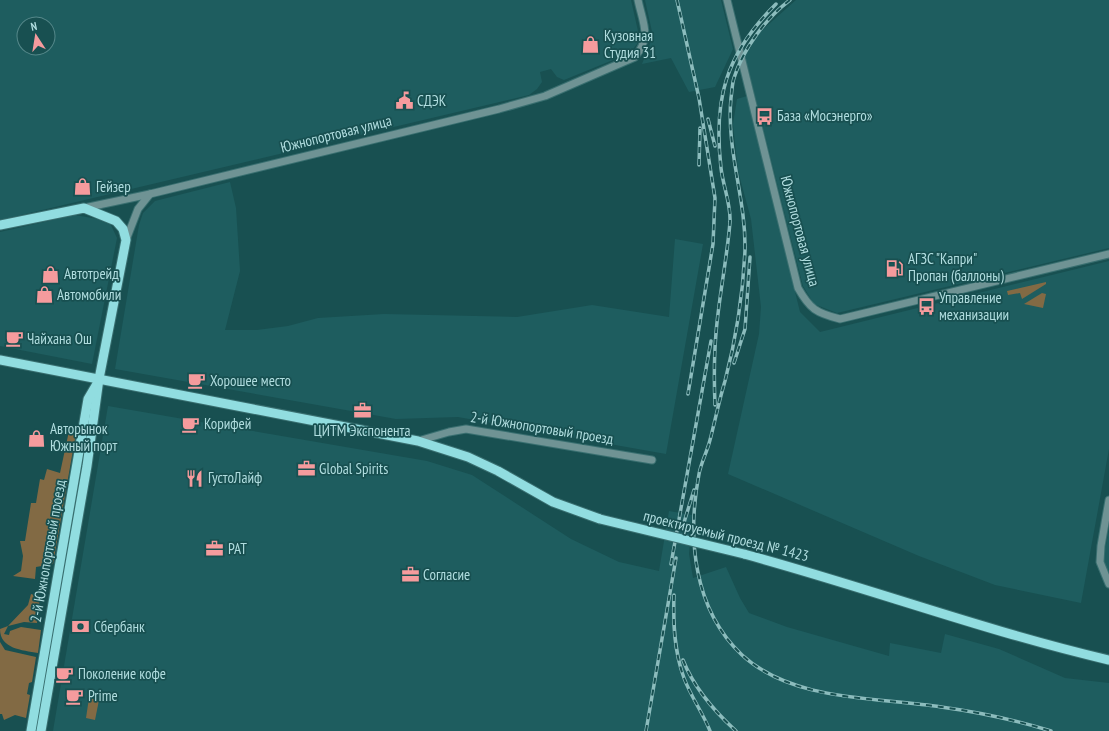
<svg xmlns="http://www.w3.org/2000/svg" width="1109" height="731" viewBox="0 0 1109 731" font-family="'PT Sans Narrow',sans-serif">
  <rect width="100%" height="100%" fill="#185051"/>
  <g fill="#1e5d5f" fill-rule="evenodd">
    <path d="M0,0H631L640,40L630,53L564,80L557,77L551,69L540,72L542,82L537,89L529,95L0,220ZM24,24H48V48H24Z"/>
    <path d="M645,0H721L733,49L715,87L689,92L671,58L642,64L653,36Z"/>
    <path d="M796,0H1109V248L837,313L814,304L803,286L745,56L760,32Z"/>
    <path d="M747,96L800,312L820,332L1109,261V449L1081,603L995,585L919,556L728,474L759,334L761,307L751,219L738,171L733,124L737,99Z"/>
    <path d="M230,182L236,208L240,271L225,330H257L288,326L318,318L384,314L517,317L592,305L669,317L675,239L703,244L666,454L458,417L396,419L115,369L139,225L143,213L155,201Z"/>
    <path d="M75,215L109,221L117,238L92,364L0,346V232Z"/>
    <path d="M108,406L427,461L472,475L571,539L619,562L659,571L669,511L692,515L689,554L693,578L726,567L740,598L749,613L787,627L889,656L890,643L941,653L945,634L999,649L1065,678L1109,683V731H53Z"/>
    <path d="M1109,529V574L1103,560Z"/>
  </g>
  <g fill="#826a44">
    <path d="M1046,282V284L1022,299L1020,293L1008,295L1007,291Z"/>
    <path d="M1042,293L1046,294L1043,308L1024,304Z"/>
    <path d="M69,431L76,433L53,564L36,567L35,579L13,576L21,571L23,556L20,541H25L31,503H36L40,479L44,480L47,469L60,473Z"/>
    <path d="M31,594L40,597L37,623L24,622L8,626L4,634L9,635L10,631L21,627L41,630L38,653C22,650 0,649 0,629L8,626L28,605Z"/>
    <path d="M0,642L5,650L36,657L32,682L29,683L27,694L30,695L26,718L15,715L4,720L2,714H0Z"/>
    <path d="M89,698L99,700L95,720L86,718Z"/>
  </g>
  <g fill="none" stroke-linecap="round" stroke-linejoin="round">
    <defs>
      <g id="minor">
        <path d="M727,0L798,288C810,309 816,313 840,319L1109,254"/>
        <path d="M84,208L150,194L499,109L545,96L635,57C652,36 643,24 638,0"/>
        <path d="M126,240L138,209L150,194"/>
        <path d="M418,441L449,432L466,429L652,460"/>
        <path d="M1109,500L1101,546L1100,562L1109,584"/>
      </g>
      <g id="major">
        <path d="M0,225L84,208L116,221L123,229L126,240L99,379L87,466L41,731"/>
        <path d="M0,360L418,441L468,457L498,471L553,502L600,519"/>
        <path d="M744,554C866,587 985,631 1109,660"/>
        <path d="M31,731L88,399L98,382"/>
      </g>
    </defs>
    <use href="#minor" stroke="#396f70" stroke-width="9"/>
    <use href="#major" stroke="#396f70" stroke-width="11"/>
    <use href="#minor" stroke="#6f9394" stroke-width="7"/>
    <use href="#major" stroke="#91dde0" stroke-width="9"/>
    <defs>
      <g id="rail">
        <path d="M677,0L699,98L715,198L713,244L688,394"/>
        <path d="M790,0C766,18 743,49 734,78C732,84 732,92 731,98C726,150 746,198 745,250C743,294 736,339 725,381C719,401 715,421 710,440C707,452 701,463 699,474C687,537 693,609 742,655C793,702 877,697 941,707C978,712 1015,720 1051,731"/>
        <path d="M708,119L715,146"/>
        <path d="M699,165L700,128"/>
        <path d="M734,363L745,329L750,257"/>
        <path d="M715,405C714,381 714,357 716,333C719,296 727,259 730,222C731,204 723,186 721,168C713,98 726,54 776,4"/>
        <path d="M682,529L694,490"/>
        <path d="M671,564L711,341"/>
        <path d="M674,595C673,623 674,651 684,678C691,697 703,713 710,731"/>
        <path d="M683,660C694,688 714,711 736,731"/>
        <path d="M646,731L676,558"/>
      </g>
    </defs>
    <use href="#rail" stroke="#8cbcbd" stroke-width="3.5"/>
    <use href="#rail" stroke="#185051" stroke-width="2" stroke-dasharray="6" stroke-linecap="butt"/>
    <defs>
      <path id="major-bridge" d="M600,519L744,554"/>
    </defs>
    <use href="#major-bridge" stroke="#396f70" stroke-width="11" stroke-linecap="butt"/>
    <use href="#major-bridge" stroke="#91dde0" stroke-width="9"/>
  </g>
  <defs>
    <symbol id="shop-bare" viewBox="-9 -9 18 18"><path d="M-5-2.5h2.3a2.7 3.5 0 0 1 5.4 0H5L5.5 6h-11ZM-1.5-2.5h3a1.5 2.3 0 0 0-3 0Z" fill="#f59b9d" stroke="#185051" stroke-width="2.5" paint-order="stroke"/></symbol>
    <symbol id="civic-bare" viewBox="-9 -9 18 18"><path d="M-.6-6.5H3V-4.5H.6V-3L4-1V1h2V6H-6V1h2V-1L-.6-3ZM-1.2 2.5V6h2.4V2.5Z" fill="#f59b9d" stroke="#185051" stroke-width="2.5" paint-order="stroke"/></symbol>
    <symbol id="bus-bare" viewBox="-9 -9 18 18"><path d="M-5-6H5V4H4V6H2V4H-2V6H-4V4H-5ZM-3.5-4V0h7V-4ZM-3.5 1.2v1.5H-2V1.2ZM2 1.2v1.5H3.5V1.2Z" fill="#f59b9d" stroke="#185051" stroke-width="2.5" paint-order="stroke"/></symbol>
    <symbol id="fuel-bare" viewBox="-9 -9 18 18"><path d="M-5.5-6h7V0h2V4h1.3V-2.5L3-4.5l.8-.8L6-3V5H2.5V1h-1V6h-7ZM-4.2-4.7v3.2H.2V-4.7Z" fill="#f59b9d" stroke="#185051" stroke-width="2.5" paint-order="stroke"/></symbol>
    <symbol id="cafe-bare" viewBox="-9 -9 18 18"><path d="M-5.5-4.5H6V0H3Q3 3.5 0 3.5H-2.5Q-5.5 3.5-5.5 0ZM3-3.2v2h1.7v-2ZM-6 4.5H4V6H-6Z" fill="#f59b9d" stroke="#185051" stroke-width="2.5" paint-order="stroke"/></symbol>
    <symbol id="office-bare" viewBox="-9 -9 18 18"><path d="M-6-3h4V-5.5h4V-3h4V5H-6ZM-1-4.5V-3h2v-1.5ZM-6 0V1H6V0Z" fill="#f59b9d" stroke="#185051" stroke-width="2.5" paint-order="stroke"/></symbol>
    <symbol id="restaurant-bare" viewBox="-9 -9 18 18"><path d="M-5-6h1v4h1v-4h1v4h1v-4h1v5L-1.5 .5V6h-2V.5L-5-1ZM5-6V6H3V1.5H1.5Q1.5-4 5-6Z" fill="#f59b9d" stroke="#185051" stroke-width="2.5" paint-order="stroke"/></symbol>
    <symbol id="bank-bare" viewBox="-9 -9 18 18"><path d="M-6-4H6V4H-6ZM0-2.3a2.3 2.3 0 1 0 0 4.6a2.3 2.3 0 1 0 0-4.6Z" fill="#f59b9d" stroke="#185051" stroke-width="2.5" paint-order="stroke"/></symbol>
  </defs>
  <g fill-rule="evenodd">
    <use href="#shop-bare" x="578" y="32" width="25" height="25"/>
    <use href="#civic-bare" x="392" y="88" width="25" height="25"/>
    <use href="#bus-bare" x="752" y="104" width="25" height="25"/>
    <use href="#shop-bare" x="70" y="174" width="25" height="25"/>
    <use href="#fuel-bare" x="882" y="256" width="25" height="25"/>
    <use href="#shop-bare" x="38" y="262" width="25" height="25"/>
    <use href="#shop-bare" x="32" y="282" width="25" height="25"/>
    <use href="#bus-bare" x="914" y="294" width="25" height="25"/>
    <use href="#cafe-bare" x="2" y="326" width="25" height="25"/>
    <use href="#cafe-bare" x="184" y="368" width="25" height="25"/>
    <use href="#office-bare" x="350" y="398" width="25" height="25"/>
    <use href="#cafe-bare" x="178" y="412" width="25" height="25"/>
    <use href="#shop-bare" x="24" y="426" width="25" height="25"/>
    <use href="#office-bare" x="294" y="456" width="25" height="25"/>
    <use href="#restaurant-bare" x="182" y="466" width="25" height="25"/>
    <use href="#office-bare" x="202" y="536" width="25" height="25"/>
    <use href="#office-bare" x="398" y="562" width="25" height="25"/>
    <use href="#bank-bare" x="68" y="614" width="25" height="25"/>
    <use href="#cafe-bare" x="52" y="662" width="25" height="25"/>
    <use href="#cafe-bare" x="62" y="684" width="25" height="25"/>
  </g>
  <g text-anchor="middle" stroke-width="3.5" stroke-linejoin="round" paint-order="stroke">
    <g font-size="15" fill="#b0dddf" stroke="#185051" text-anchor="start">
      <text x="604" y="41">Кузовная<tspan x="604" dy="17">Студия 31</tspan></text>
      <text x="417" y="106">СДЭК</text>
      <text x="777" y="121">База «Мосэнерго»</text>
      <text x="96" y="192">Гейзер</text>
      <text x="908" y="264">АГЗС "Капри"<tspan x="908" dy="17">Пропан (баллоны)</tspan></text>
      <text x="64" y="279">Автотрейд</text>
      <text x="57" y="300">Автомобили</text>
      <text x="939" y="303">Управление<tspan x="939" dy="17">механизации</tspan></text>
      <text x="27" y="344">Чайхана Ош</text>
      <text x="210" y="386">Хорошее место</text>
      <text x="204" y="429">Корифей</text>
      <text x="50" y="434">Авторынок<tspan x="50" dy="17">Южный порт</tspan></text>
      <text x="362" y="436" text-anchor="middle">ЦИТМ Экспонента</text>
      <text x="319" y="474">Global Spirits</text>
      <text x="208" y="483">ГустоЛайф</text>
      <text x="228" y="554">РАТ</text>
      <text x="423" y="580">Согласие</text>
      <text x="94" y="632">Сбербанк</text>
      <text x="78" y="679">Поколение кофе</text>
      <text x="88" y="701">Prime</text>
    </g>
    <g font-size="15" fill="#b0dddf" stroke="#185051">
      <text transform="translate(336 134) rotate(-14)" y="5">Южнопортовая улица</text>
      <text transform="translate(800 231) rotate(75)" y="5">Южнопортовая улица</text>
      <text transform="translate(542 428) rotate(9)" y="5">2-й Южнопортовый проезд</text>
      <text transform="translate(726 536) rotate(14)" y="5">проектируемый проезд № 1423</text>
      <text transform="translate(48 551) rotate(-80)" y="5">2-й Южнопортовый проезд</text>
    </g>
  </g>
  <g transform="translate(36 36) rotate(348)"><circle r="19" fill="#185051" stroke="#55888a"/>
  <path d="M0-3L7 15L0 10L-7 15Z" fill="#f59b9d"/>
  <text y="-6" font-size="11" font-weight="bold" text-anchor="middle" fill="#b0dddf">N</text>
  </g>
</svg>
